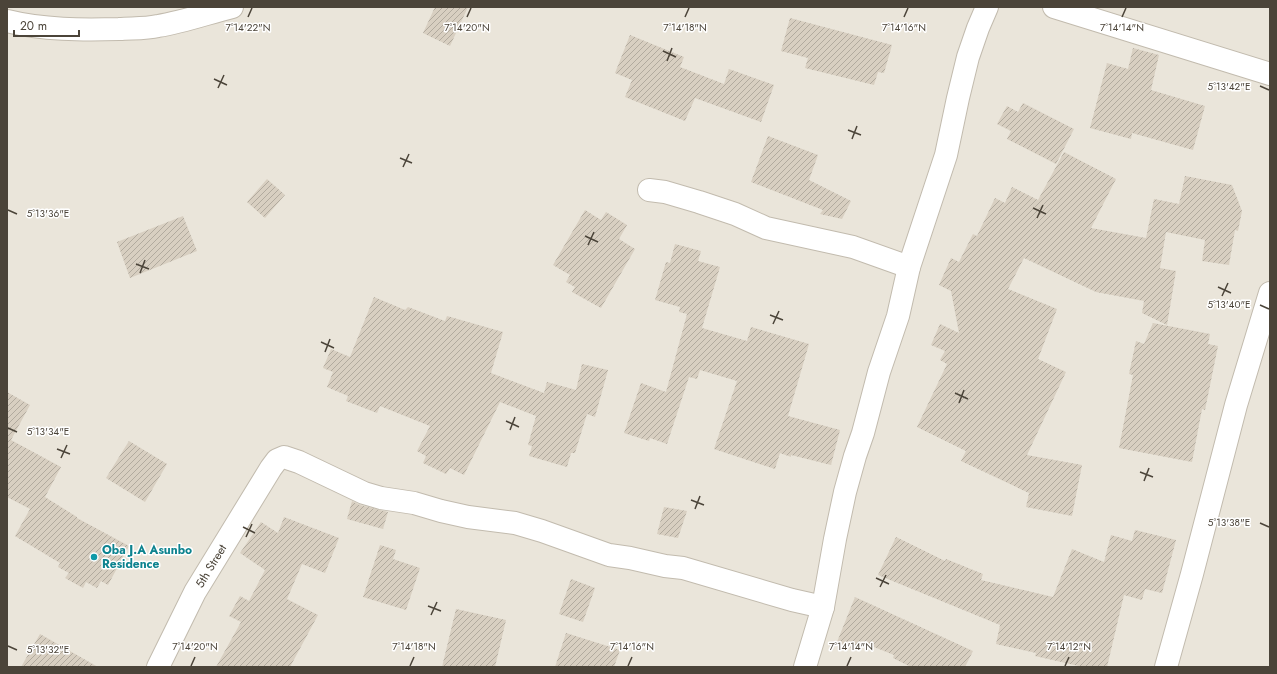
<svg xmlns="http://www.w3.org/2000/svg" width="1277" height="674" viewBox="0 0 1277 674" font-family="Jost,sans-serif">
  <defs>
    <pattern id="building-hatch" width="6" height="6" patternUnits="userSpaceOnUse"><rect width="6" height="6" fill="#d8cfc1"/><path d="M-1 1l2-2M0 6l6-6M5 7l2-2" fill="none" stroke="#b1aa9e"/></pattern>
  </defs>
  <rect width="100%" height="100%" fill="#f6f3ec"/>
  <rect fill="#eae5da" x="7" y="7" width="1263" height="660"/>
  <g fill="url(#building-hatch)">
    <path d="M435,7H468L450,46L423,33Z"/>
    <path d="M790,18L892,45L884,73L878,72L874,85L805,68L808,58L781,51Z"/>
    <path d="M630,35L684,57L680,67L724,84L729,69L774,85L761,122L695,98L685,121L625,97L632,80L615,73Z"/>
    <path d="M1133,48L1159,55L1151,90L1205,106L1193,150L1132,133L1131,139L1090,128L1107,63L1128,69Z"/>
    <path d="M1023,103L1074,129L1056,164L1007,139L1011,131L997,124L1007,106L1018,112Z"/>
    <path d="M768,136L818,155L809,180L851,201L842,219L820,214L823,210L751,182Z"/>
    <path d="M1064,152L1116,179L1091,228L1146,238L1154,199L1179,204L1185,176L1232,185L1242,211L1238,231L1235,230L1229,265L1202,261L1205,240L1166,232L1160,268L1176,271L1167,325L1142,313L1144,301L1096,292L1024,258L1008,289L1057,309L1038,359L1066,372L1027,455L1082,465L1072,516L1026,507L1029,493L961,461L966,451L917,427L947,364L940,360L945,351L931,345L940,324L959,333L951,291L939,285L951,258L959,262L973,234L977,236L995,198L1005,203L1012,187L1038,200Z"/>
    <path d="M267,179L285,195L265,218L247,202Z"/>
    <path d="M585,210L601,220L606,212L627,225L619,239L635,249L601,308L572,292L575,287L566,282L570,275L553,265Z"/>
    <path d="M183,216L197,251L130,278L117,242Z"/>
    <path d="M675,244L701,251L698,261L720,267L702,328L747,341L751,327L809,344L788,416L840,430L831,465L791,455V457L780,453L775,469L714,449L737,381L700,370L697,379L689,377L667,444L650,438L649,441L624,433L641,383L666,392L687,314L679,312L680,307L655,300L666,262L670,263Z"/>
    <path d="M374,297L405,310L408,307L445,321L447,316L503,332L491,373L544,393L547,382L576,390L582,364L608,370L595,417L587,414L575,453H571L567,467L529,456L532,446L528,445L536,416L500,402L464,475L450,468L446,474L423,463L426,456L417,451L430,426L380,406L377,413L346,401L348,396L327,387L333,372L323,368L331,349L350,357Z"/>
    <path d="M1153,323L1210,334L1208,344L1218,346L1205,410L1202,409L1192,462L1119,448L1133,375L1129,374L1136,341L1144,344Z"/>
    <path d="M7,392L30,405L11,440L61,467L45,497L77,517V518L129,546L108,585L101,581L97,588L86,582L83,588L65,578L69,573L58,567L60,563L15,536L30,509L7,497Z"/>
    <path d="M129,441L167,464L145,502L106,478Z"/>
    <path d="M352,501L360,505L388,512L383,529L347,519Z"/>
    <path d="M664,507L687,511L678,538L657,534Z"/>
    <path d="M284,517L339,538L325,573L302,564L287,599L318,615L290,667H216L241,622L229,616L240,596L249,601L265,570L240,553L261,522L278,533Z"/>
    <path d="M1135,530L1176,540L1162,593L1145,589L1142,600L1124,595L1107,667H1083L1035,656L1036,653L996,644L1000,625L878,575L896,537L945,561L946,559L983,574L981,580L1053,597L1072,549L1104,562L1111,535L1132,541Z"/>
    <path d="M380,545L396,550L393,559L420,568L406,610L363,597Z"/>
    <path d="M571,579L595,588L583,622L559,614Z"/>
    <path d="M855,597L973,651L965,667H911L893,658L894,655L859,641L855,650L837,642Z"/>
    <path d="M456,609L506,620L495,667H442Z"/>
    <path d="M566,633L620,650L614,667H555Z"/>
    <path d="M40,634L98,667H21Z"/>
  </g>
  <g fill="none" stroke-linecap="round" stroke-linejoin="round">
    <defs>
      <g id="minor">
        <path d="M1054,7L1270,74"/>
        <path d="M7,21C43,30 82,30 119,29C132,28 145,29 158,26C183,22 208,13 232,7"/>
        <path d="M649,190L665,192L699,202L735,214L766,228L853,247L909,267L898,316L879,372L863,433L855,456L845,492L835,539L823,607L805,667"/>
        <path d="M909,267L946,155L958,98L968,57L978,28L987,7"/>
        <path d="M158,667L195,592L271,468L277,460L284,457L299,462L364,493L381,498L414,503L441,511L468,517L515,523L542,531L609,555L630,558L665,566L683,568L792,600L823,607"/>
        <path d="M1166,667L1192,574L1236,405L1270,293"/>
      </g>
    </defs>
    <use href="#minor" stroke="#c2bbae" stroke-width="24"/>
    <use href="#minor" stroke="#fff" stroke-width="22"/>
  </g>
  <path fill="none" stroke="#4b4439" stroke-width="1.5" d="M248,17L252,8M467,17L471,8M685,17L689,8M904,17L908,8M1122,17L1126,8M663,51L676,57M667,61L672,48M214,79L227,85M1260,86L1269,90M218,88L224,75M848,130L861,135M852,139L857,126M400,158L412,163M403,167L409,154M1033,208L1046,214M8,210L17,214M1037,218L1043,205M585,236L598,242M588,245L594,232M136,264L149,269M140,273L145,260M1218,287L1231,293M1222,296L1228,283M1260,305L1269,309M770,315L783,320M773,324L779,311M321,342L334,348M325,352L330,339M955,393L968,399M959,403L964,390M506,421L519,427M8,428L17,432M510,430L515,417M57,449L70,454M61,458L67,445M1140,472L1153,477M1144,481L1149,468M691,500L704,505M695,509L700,496M1260,523L1269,527M243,527L255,533M246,537L252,524M876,578L889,584M880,587L886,575M428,606L441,611M431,615L437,602M8,646L17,650M191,666L195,657M410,666L414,657M628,666L632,657M847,666L851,657M1065,666L1069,657"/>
  <circle fill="#0f9aa8" stroke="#fff" stroke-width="1.5" cx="94" cy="557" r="4"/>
  <g text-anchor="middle" stroke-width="3" stroke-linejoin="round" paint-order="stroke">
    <g font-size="12" font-weight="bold" fill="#0d838f" stroke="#fff" text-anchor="start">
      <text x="102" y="554">Oba J.A Asunbo<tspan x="102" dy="14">Residence</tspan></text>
    </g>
    <g font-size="12" fill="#4b4439" stroke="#fff">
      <text transform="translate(211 566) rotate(-59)" y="4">5th Street</text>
    </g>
  </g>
  <g font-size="10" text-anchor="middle" fill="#4b4439" stroke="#fff" stroke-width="3" stroke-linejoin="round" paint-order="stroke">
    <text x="685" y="31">7°14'18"N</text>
    <text x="1122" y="31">7°14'14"N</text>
    <text x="248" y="31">7°14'22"N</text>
    <text x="467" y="31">7°14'20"N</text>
    <text x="904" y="31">7°14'16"N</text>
    <text x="1229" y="90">5°13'42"E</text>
    <text x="48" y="217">5°13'36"E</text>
    <text x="1229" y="308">5°13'40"E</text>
    <text x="48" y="435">5°13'34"E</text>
    <text x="1229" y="526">5°13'38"E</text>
    <text x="195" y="650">7°14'20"N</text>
    <text x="414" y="650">7°14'18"N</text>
    <text x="632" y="650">7°14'16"N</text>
    <text x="851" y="650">7°14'14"N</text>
    <text x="1069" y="650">7°14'12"N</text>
    <text x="48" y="653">5°13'32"E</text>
  </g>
  <rect width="1277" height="674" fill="none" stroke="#4b4439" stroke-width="16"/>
  <path d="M14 30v6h65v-6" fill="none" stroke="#4b4439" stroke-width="2"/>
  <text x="20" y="30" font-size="12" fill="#4b4439" stroke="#ffffff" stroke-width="3" paint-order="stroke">20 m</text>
</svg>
